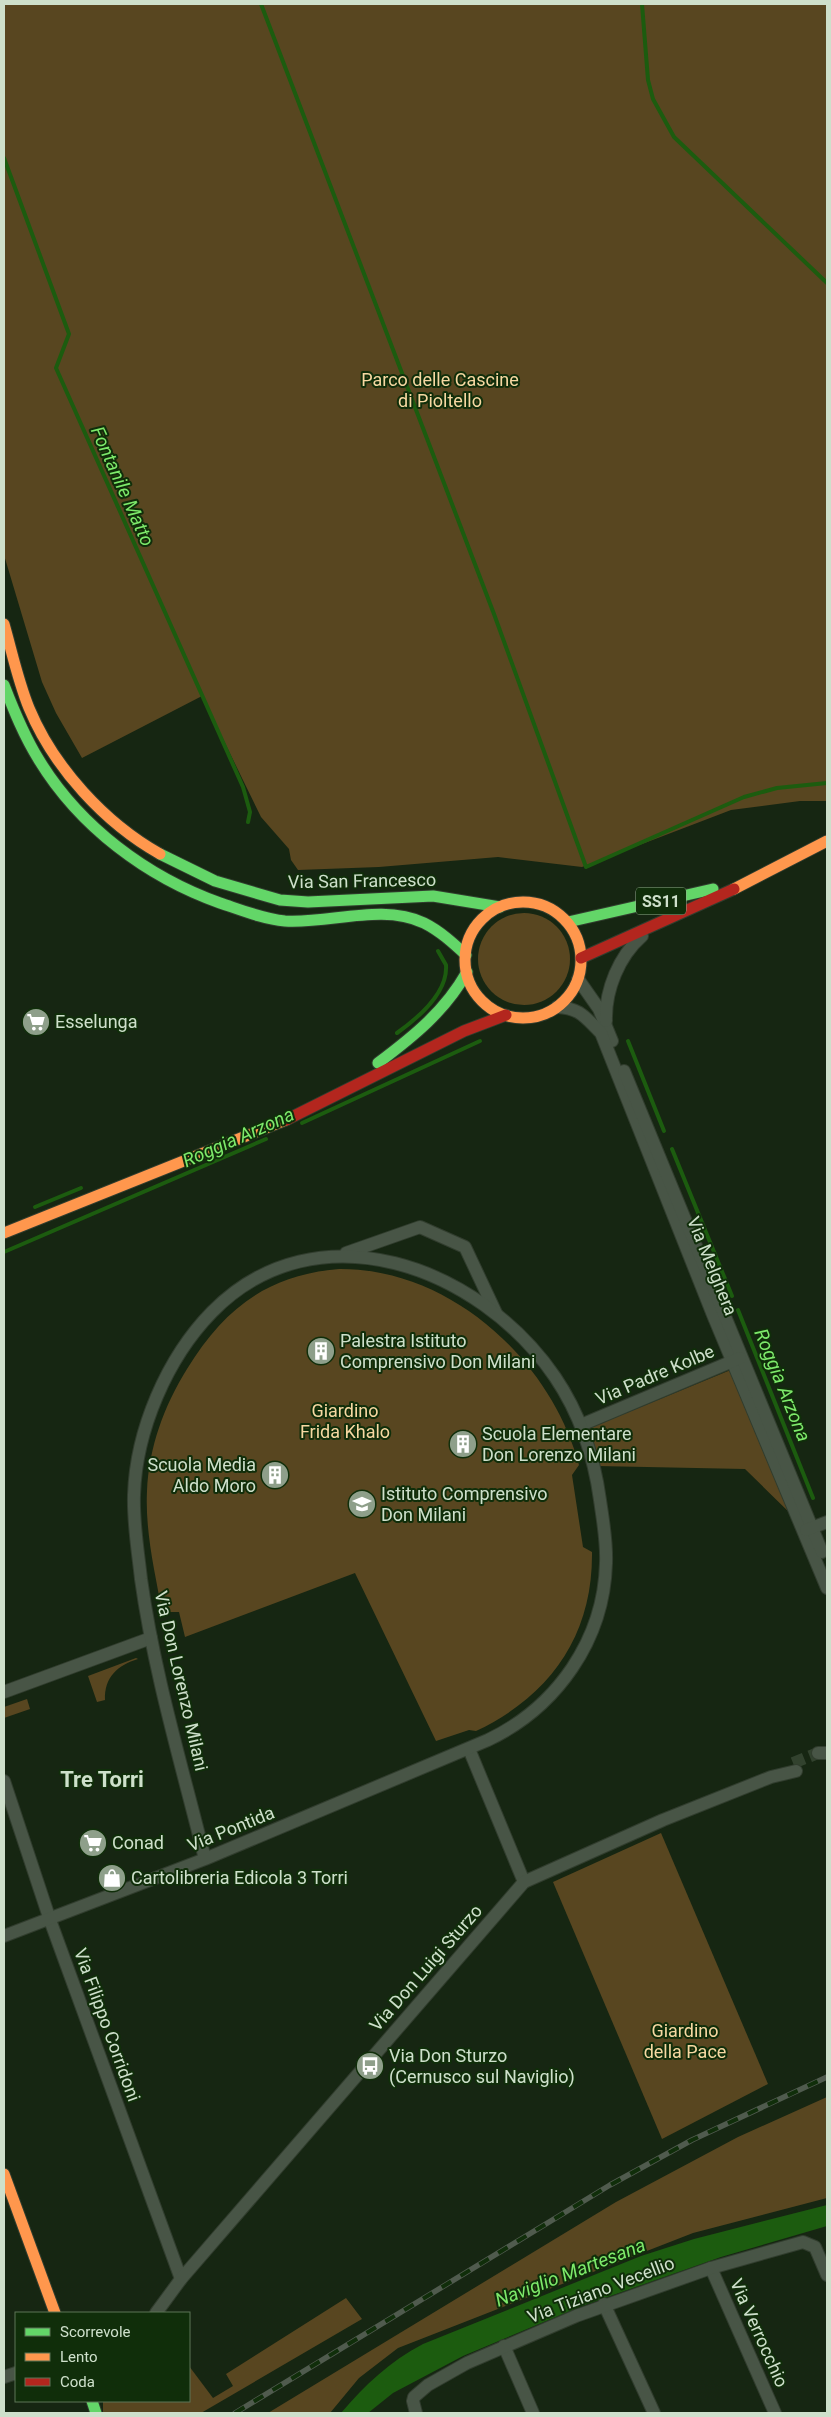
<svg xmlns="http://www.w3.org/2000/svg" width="831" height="2417" viewBox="0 0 831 2417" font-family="Roboto,sans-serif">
  <rect width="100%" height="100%" fill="#162612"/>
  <g fill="#584620">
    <path d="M4,4H827V801H800L731,810L582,867L498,857L379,867L298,870L291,860L289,849L261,817L202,696L82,758L56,713L42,682L4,555Z"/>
    <circle cx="524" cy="959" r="46"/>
    <path d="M339,1269C450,1268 551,1360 579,1465L572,1475L583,1547L592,1552C593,1636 550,1696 476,1731L469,1730L436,1741L355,1573L185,1637L179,1612H162C155,1572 145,1532 147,1491C149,1447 164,1406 187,1369C224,1309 267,1275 339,1269Z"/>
    <path d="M733,1369L795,1518L745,1469L597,1466L585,1430Z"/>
    <path d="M136,1658L138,1659C118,1665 104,1677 105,1700L97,1702L88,1676Z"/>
    <path d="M27,1699L30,1709L4,1718V1707Z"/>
    <path d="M661,1833L768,2084L662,2139L553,1882Z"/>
    <path d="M827,2097V2198L693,2233L398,2348L359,2378L330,2413H268L616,2202L738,2137Z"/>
    <path d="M346,2298L362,2319L201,2413H103V2401H189V2366L213,2398L233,2386L226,2374Z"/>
  </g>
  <path fill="#1c5c0f" d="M827,2205V2226L721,2257L582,2306L463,2356L393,2393L368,2413H341C365,2385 390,2361 423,2344L641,2256L694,2239Z"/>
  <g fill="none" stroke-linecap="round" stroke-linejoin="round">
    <g stroke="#1c5c0f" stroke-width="4">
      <path d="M261,4L494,614L586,867L744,797L777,788L827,783"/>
      <path d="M642,4L648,80L653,99L674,137L827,283"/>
      <path d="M4,158L69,334L56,368L243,787L250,812L248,822"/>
      <path d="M397,1033C418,1018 448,993 446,965L438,951"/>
      <path d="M628,1041L664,1131"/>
      <path d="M302,1123L480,1041"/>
      <path d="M672,1149L732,1296"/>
      <path d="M35,1207L81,1188"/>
      <path d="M4,1252L266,1139"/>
      <path d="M738,1310L813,1498"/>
    </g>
    <path stroke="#32422e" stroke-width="12" stroke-dasharray="12 6" stroke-linecap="butt" d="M793,1763L818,1753"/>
    <defs>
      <g id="street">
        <path d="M578,979L599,1009L612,1041"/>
        <path d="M557,1007C580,1008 585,1017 601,1033L713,1315L827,1588"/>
        <path d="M606,1021C605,990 619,956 642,936"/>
        <path d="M624,1071L822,1552"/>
        <path d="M346,1253L420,1227L465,1247L496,1313"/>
        <path d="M581,1425L740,1358"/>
        <path d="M806,1530L827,1522"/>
        <path d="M4,1692L151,1638"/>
        <path d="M469,1749L524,1882"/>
        <path d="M818,1753H827"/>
        <path d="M4,1781L50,1920L181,2279"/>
        <path d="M4,1936L205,1859L488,1740C557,1707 604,1640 606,1563C607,1542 603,1521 600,1500C594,1456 580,1414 555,1377C480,1267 317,1205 212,1312C167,1358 136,1430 134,1495C133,1523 138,1551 141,1579C154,1673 182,1766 205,1859"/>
        <path d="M711,2268L775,2413"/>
        <path d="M604,2304L654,2413"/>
        <path d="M156,2313L181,2279L524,1882L663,1820L771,1777L796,1771"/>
        <path d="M504,2346L533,2413"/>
        <path d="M4,2377L16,2373"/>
        <path d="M416,2413L413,2401L414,2397L428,2385L467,2363L576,2316L711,2268L803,2242L815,2247L827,2275"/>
      </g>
      <g id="fast">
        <path d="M4,685C14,711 24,736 39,760C80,827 147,877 220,903C241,910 263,919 285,921C330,924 382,903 424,923C440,931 453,943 466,955"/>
        <path d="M160,854L215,881L280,900L308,902L433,896L500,907"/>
        <path d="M568,922L713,889"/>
        <path d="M378,1063C414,1036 445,1011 467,972"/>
        <path d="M92,2401L96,2413"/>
      </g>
      <g id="slow">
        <path d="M4,624C12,652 18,681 29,708C54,768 105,823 160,854"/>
        <path d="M734,889L827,841"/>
        <circle cx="523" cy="960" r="58"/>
        <path d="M4,1233L286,1120"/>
        <path d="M4,2174L55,2313"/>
      </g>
      <g id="jam">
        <path d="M581,958L734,889"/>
        <path d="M286,1120L464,1031L506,1015"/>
      </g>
    </defs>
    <use href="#street" stroke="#313d2e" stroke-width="14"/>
    <use href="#fast" stroke="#313d2e" stroke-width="13"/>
    <use href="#slow" stroke="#313d2e" stroke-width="13"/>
    <use href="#jam" stroke="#313d2e" stroke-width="13"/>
    <use href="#street" stroke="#485546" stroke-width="12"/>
    <use href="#fast" stroke="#63d668" stroke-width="11"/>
    <use href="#slow" stroke="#ff974d" stroke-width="11"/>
    <use href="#jam" stroke="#b3261e" stroke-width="11"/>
    <defs>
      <path id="rail" d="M235,2413L610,2185L692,2140L827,2077"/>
    </defs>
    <use href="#rail" stroke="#505b4e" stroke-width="5.5"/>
    <use href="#rail" stroke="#102e0a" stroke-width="4" stroke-dasharray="11" stroke-linecap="butt"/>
  </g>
  <defs>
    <symbol id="supermarket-disc" viewBox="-11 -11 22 22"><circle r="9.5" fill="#8e9f8a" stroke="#102e0a"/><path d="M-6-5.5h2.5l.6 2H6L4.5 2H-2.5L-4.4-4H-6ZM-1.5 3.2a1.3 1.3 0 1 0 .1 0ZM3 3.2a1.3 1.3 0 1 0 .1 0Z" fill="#fff"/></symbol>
    <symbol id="building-disc" viewBox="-11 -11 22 22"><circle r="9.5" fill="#8e9f8a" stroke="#102e0a"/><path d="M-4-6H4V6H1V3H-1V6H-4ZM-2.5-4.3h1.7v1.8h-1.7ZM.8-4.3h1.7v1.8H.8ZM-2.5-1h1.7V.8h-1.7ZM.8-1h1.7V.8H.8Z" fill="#fff"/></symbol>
    <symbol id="school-disc" viewBox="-11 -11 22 22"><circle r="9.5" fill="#8e9f8a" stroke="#102e0a"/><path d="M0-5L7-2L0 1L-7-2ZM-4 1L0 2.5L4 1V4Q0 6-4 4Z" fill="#fff"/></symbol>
    <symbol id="shop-disc" viewBox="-11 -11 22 22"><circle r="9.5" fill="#8e9f8a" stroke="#102e0a"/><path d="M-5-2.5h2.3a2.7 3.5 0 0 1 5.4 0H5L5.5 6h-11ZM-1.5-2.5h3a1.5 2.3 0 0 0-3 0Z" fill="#fff"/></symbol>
    <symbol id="bus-disc" viewBox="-11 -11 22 22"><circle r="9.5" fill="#8e9f8a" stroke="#102e0a"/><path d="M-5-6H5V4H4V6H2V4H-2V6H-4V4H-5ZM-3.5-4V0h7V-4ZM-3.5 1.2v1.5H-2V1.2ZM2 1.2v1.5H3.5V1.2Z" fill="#fff"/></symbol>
  </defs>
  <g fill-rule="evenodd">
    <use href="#supermarket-disc" x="20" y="1006" width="32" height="32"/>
    <use href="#building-disc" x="305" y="1335" width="32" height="32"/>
    <use href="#building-disc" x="447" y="1428" width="32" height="32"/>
    <use href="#building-disc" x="259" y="1459" width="32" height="32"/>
    <use href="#school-disc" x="346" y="1488" width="32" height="32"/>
    <use href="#supermarket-disc" x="77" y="1827" width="32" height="32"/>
    <use href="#shop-disc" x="96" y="1862" width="32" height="32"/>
    <use href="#bus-disc" x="354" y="2050" width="32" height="32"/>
  </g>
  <g text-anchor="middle" stroke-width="4" stroke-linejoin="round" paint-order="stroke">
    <rect fill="#102e0a" stroke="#95ab91" stroke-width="1" x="636" y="887.5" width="50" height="27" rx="4"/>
    <g font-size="16" font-weight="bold" fill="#cee0cb">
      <text x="661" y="907">SS11</text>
    </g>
    <g font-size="18" fill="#f7d8a2" stroke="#102e0a">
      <text x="440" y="386">Parco delle Cascine<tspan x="440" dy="21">di Pioltello</tspan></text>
      <text x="345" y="1417">Giardino<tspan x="345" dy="21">Frida Khalo</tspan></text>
      <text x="685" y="2037">Giardino<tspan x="685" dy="21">della Pace</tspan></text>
    </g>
    <g font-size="18" fill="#cee0cb" stroke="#102e0a">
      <text transform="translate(362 881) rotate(-1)" y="6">Via San Francesco</text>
      <text transform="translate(712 1266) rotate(68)" y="6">Via Melghera</text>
      <text transform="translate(655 1375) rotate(-23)" y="6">Via Padre Kolbe</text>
      <text transform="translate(181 1681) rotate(77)" y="6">Via Don Lorenzo Milani</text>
      <text transform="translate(231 1829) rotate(-22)" y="6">Via Pontida</text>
      <text transform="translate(426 1968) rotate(-49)" y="6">Via Don Luigi Sturzo</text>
      <text transform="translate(107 2025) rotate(70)" y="6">Via Filippo Corridoni</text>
      <text transform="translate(601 2290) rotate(-21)" y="6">Via Tiziano Vecellio</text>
      <text transform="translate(759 2333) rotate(66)" y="6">Via Verrocchio</text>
    </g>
    <g font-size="18" fill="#cee0cb" stroke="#102e0a" text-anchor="start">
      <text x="55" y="1028">Esselunga</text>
      <text x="340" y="1347">Palestra Istituto<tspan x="340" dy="21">Comprensivo Don Milani</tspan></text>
      <text x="482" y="1440">Scuola Elementare<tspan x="482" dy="21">Don Lorenzo Milani</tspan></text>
      <text x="256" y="1471" text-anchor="end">Scuola Media<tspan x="256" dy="21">Aldo Moro</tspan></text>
      <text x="381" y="1500">Istituto Comprensivo<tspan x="381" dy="21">Don Milani</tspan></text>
      <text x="112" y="1849">Conad</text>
      <text x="131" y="1884">Cartolibreria Edicola 3 Torri</text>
      <text x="389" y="2062">Via Don Sturzo<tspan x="389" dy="21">(Cernusco sul Naviglio)</tspan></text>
    </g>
    <g font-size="19" font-style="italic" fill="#7de96a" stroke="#102e0a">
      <text transform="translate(123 486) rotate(66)" y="7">Fontanile Matto</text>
      <text transform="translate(238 1137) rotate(-24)" y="7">Roggia Arzona</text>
      <text transform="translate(783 1385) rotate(68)" y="7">Roggia Arzona</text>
      <text transform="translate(570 2272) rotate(-21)" y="7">Naviglio Martesana</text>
    </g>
    <g font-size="22" font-weight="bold" fill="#cee0cb" stroke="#102e0a">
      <text x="102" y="1787">Tre Torri</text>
    </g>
  </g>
  <rect width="831" height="2417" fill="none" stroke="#cee0cb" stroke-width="10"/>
  <rect x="15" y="2312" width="175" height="90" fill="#102e0a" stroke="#5c7557"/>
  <rect x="25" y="2328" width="25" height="8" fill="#63d668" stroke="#5c7557"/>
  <text x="60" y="2337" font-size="15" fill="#cee0cb">Scorrevole</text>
  <rect x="25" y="2353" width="25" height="8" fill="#ff974d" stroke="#5c7557"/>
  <text x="60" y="2362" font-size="15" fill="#cee0cb">Lento</text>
  <rect x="25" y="2378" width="25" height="8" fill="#b3261e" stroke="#5c7557"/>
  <text x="60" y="2387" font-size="15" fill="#cee0cb">Coda</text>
</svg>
